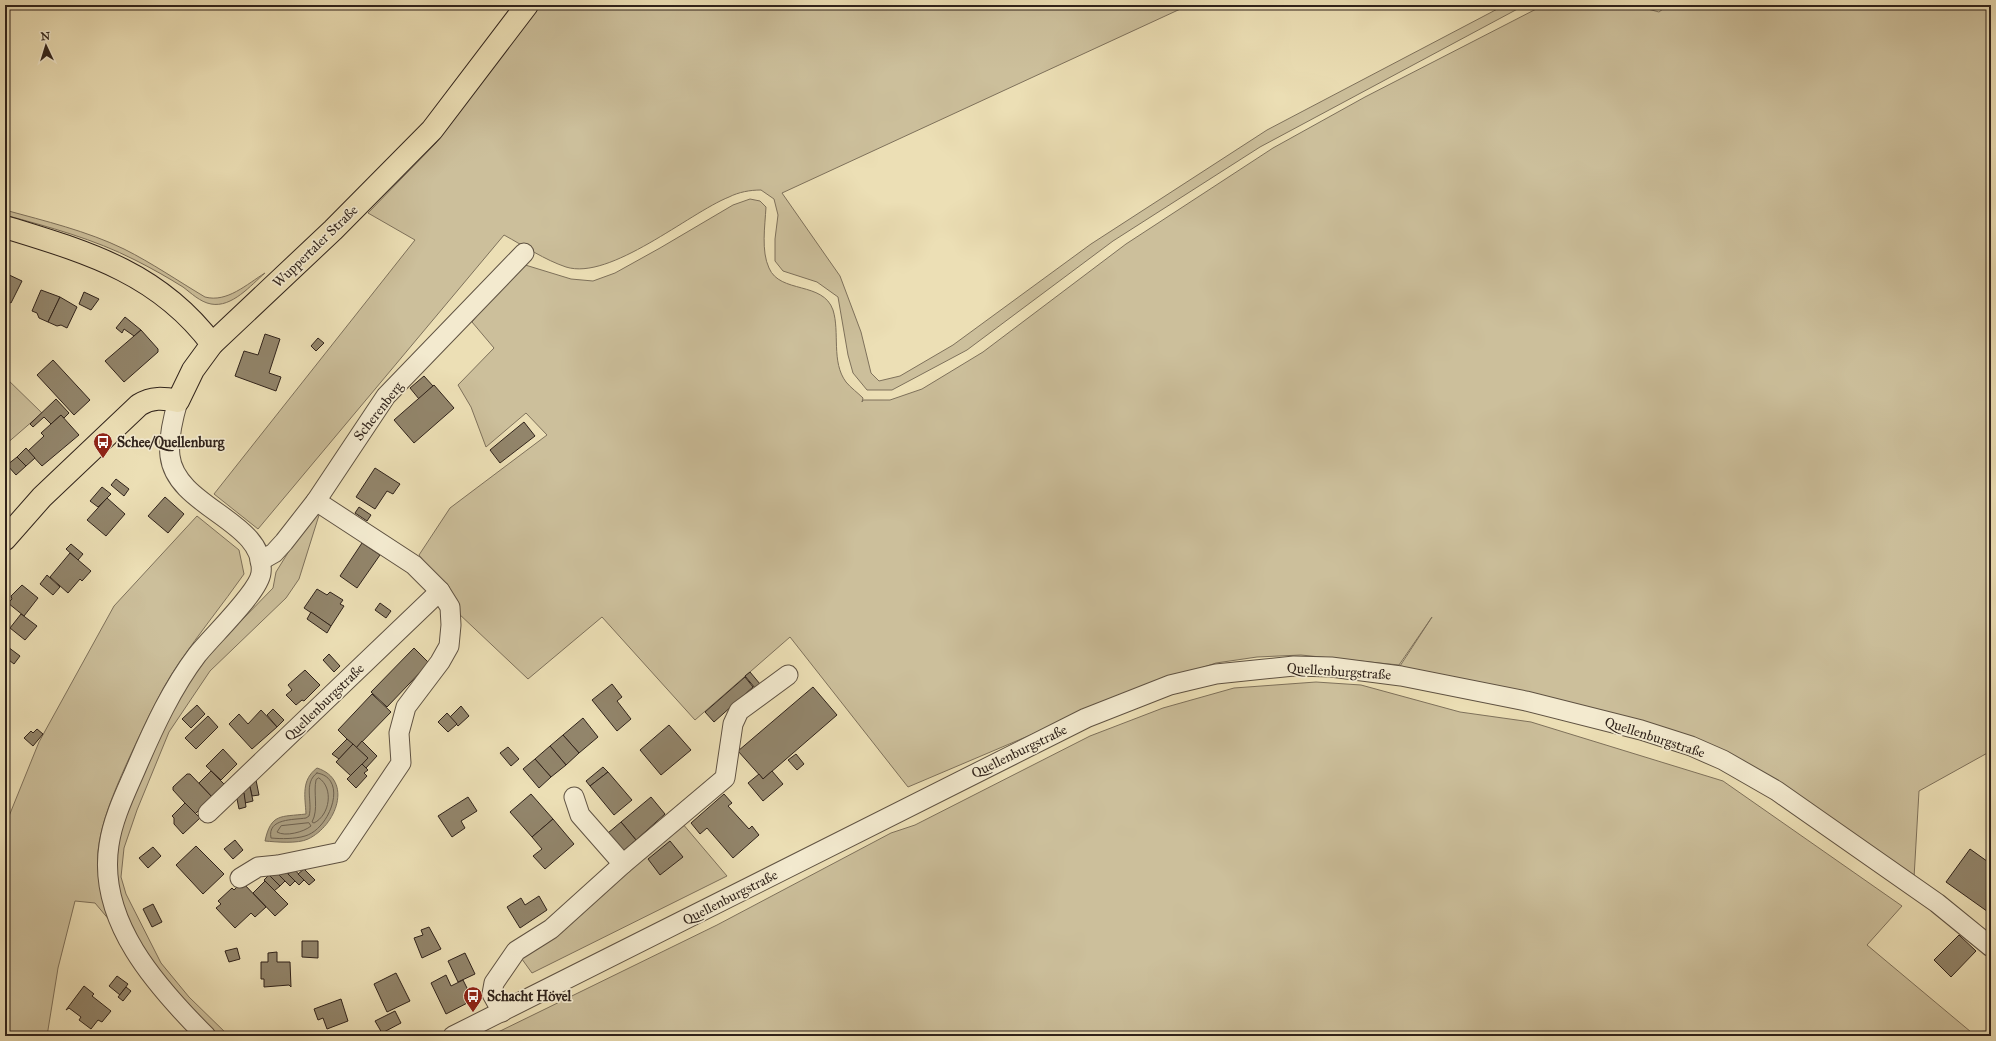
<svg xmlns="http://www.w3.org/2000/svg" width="1996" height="1041" viewBox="0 0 1996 1041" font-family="'IM FELL Great Primer',serif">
  <rect width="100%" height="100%" fill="#ecdfb5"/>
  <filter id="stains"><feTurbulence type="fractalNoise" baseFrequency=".005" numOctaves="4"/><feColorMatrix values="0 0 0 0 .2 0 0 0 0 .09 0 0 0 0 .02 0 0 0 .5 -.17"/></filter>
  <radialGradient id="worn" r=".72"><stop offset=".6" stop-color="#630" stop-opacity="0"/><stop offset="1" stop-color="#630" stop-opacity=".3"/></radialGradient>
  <g fill="#ccbf9b" stroke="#7e715b">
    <path d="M539,5H1189L782,193L840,276L861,332L871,373L879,381L900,376L953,345L1091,244L1267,130L1505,5H1525L1260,147L1113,241L967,350L892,390H867L853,373L848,355L838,297L817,282L783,271L775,261V239L778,215L774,199L761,190C750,190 739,192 729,197C689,213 610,281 566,267C545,260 524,246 504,235L258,529L214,494L415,240L368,213L436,143Z"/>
    <path d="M1544,5H1633L1659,12L1668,5H1991V751L1919,791L1914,878L1752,766L1400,666L1432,617L1399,665L1301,655L1257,657L1216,663L1124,693L1047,728L908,787L790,637L695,720L602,617L528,679L457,612L447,590L419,555L450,508L547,435L526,413L486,447L471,407L458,385L494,348L472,322L510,275L522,264L571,279L593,281L615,273L660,248L733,205L750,199L760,201L766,207C765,226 761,251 769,268C780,294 823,281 833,310C840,332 831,362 846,382C851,388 858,393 863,398L862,402L863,400H890L922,389L983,352L1126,244L1273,148L1365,97Z"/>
    <path d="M5,210C45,221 87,231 124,249C152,263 178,281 205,297C227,303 247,284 265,273C251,285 232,308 211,304C200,302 191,293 183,287C167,277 151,268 135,260C94,239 49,227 5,215Z"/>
    <path d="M5,377L42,413L5,445Z"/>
    <path d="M320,512L299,579L286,598L210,671L169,732L137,810L124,848L121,877L126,894L161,963L189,997L229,1036H218L201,1021L149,958L133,930L124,910L118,889L116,847L127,811L161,732L181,695L207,656L273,588L276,572L312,514Z"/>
    <path d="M197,516L239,550L244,574C223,604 200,632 179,663C158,694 142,730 126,765C114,792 101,822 98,851C96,876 103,899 111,922L95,903L75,901L58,968L47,1036H5V826L39,742L114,606Z"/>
    <path d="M1316,682L1361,685L1460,712L1531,722L1723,781L1902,906L1867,945L1971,1032L1991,1031V1036H490L717,925L891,833L915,825L1090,736L1163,708L1234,688Z"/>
    <path d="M682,823L727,876L532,973L519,955Z"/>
  </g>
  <path fill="#ac9f81" stroke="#7a6d58" d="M317,768C354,780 336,826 308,839C298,844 276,842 265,841C271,813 281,817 306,814C305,796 301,780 317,768Z"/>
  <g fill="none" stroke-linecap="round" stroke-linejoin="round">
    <g stroke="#6e614e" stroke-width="1">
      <path d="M317,773C349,778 330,829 305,836C295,839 281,839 271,838C267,818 294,820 306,818L309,816C313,802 303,783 317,773Z"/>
      <path d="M319,778C334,788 330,815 314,823L312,822C319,809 313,793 316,780Z"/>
      <path d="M309,823L311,826C304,832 285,837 277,832L281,826Z"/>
    </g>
  </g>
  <g fill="#92856b" stroke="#30231b">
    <path d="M5,273L22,281L11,303L5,300Z"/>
    <path d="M41,290L60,297L48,322L39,318L37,313L32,311Z"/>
    <path d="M84,292L99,299L91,310L79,304Z"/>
    <path d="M60,297L77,307L67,328L61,325L57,326L48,322Z"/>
    <path d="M125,317L141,330L134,336L124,329L122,333L116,328Z"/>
    <path d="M141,330L158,349V352L124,382L105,361Z"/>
    <path d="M265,334L280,339L269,373L281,377L276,391L235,376L244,351L258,355Z"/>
    <path d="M318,338L324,343L316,351L311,346Z"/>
    <path d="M53,360L90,400L74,415L37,375Z"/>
    <path d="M424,376L433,386L419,399L410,388Z"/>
    <path d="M434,385L454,408L414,443L394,420Z"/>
    <path d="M56,399L69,413L64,418L61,415L51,424L44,417L33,427L30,424Z"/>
    <path d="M61,415L79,435L42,466L28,451L44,436L41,433Z"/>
    <path d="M524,422L535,436L500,463L490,450Z"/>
    <path d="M26,448L35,458L26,466L17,457Z"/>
    <path d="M17,457L26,466L16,475L7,465Z"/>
    <path d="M375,468L400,484L393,494L387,491L375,509L356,497Z"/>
    <path d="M116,479L129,489L124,496L111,485Z"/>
    <path d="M102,487L111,494L98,507L90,501Z"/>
    <path d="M165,497L184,514L168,533L148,516Z"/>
    <path d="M107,498L125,514L106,536L87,520Z"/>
    <path d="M359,507L371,515L367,521L355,513Z"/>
    <path d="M362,543L380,555L357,588L340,576Z"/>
    <path d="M71,544L83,554L78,560L66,549Z"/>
    <path d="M70,553L91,571L82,581L80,579L68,593L50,577Z"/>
    <path d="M47,575L60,587L53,595L40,584Z"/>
    <path d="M22,585L38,598L24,616L8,603L12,599L11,596Z"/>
    <path d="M317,589L327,595L330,592L343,600L340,604L344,606L331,626L304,608Z"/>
    <path d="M380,603L391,611L386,618L375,610Z"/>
    <path d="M311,612L331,626L327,633L307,619Z"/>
    <path d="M21,614L37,626L25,640L10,628Z"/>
    <path d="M8,647L20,656L14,664L5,657V651Z"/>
    <path d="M414,648L429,663L387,707L371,692Z"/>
    <path d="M329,654L340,666L334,672L323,660Z"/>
    <path d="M305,670L320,685L304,701L302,700L296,705L286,695L292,690L288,685Z"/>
    <path d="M750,672L760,684L755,688L745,676Z"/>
    <path d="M745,677L753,687L714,722L705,712Z"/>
    <path d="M612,684L622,697L617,701L631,719L617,731L592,700Z"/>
    <path d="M813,687L837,715L763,779L738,751Z"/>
    <path d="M372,694L391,712L356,748L338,730Z"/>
    <path d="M197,705L205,714L191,728L182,719Z"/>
    <path d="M461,706L469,716L458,726L450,717Z"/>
    <path d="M273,709L284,720L277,727L267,715Z"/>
    <path d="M261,710L277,727L252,749L229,724L239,714L248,724Z"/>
    <path d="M447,713L457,724L448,732L438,722Z"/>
    <path d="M208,716L218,727L196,749L185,738Z"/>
    <path d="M583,718L598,737L579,753L563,735Z"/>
    <path d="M669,725L691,750L661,775L640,750Z"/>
    <path d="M37,729L43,734L33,746L24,738L31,731L33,733Z"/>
    <path d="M563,735L579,753L566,765L550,746Z"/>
    <path d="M347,739L353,744L339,759L332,754Z"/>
    <path d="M362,741L377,756L366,768L362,764L368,758L356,748Z"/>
    <path d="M353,744L368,758L351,776L336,762Z"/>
    <path d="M550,746L566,765L551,777L535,759Z"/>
    <path d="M508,747L519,759L511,766L500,753Z"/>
    <path d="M223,749L237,764L221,780L206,766Z"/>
    <path d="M796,754L804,764L797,770L788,760Z"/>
    <path d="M535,759L551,777L539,788L523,769Z"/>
    <path d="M362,764L368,770L364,773L367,776L356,788L347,779Z"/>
    <path d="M603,767L608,772L590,786L586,781Z"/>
    <path d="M211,771L225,785L212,797L199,783Z"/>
    <path d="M772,771L783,784L763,801L748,783L759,774L763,779Z"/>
    <path d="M608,772L632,800L614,815L590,786Z"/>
    <path d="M187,774H190L212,797L195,814L173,790V787Z"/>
    <path d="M256,780L259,795L252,796L249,782Z"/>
    <path d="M250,787L253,801L245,803L243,788Z"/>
    <path d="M244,793L246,807L239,809L236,794Z"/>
    <path d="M531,794L553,819L532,837L510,812Z"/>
    <path d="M724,794L732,803L728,806L749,829L752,826L759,835L733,858L707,828L700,834L691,823Z"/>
    <path d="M468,797L477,811L461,821L465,828L452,837L438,816Z"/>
    <path d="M651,797L665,814L636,840L621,822Z"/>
    <path d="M185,803L200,818L183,834L174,824V818L172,816Z"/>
    <path d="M553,819L574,844L545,869L533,856L542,849L532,837Z"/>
    <path d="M621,822L636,840L623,851L608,833Z"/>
    <path d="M235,840L243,850L233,859L224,849Z"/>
    <path d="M670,841L683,857L660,875L648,859Z"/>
    <path d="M196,846L224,874L203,894L176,865Z"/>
    <path d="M153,847L161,856L148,868L139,858Z"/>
    <path d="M1970,849L1991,864V914L1946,882Z"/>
    <path d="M294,869L304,880L299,885L288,874Z"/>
    <path d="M304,869L315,880L309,885L298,874Z"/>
    <path d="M274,870L285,881L280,886L269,875Z"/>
    <path d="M284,870L295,881L290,886L279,875Z"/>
    <path d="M269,875L280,886L274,891L264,880Z"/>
    <path d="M265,881L288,904L275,916L253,893Z"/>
    <path d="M242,882L266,907L255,917L251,913L235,928L216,908L221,904L218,901L232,888L234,890Z"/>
    <path d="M539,896L547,910L520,928L507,907L521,898L525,905Z"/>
    <path d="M153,904L162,922L152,927L143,909Z"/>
    <path d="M429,927L441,949L422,958L414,938L423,935L421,930Z"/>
    <path d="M1959,935L1976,951L1951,977L1934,960Z"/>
    <path d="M302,941H318V958L302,957Z"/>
    <path d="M237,948L240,959L229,962L225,951Z"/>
    <path d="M277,952V962H290L291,987L289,985L264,987V979H261V962H268V953Z"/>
    <path d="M465,953L475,974L458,982L448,961Z"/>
    <path d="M396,973L410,1001L387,1012L374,984Z"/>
    <path d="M446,975L451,986L463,980L473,1000L446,1014L431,983Z"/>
    <path d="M117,976L128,984L120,995L109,986Z"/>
    <path d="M84,986L94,994L92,996L111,1011L102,1022L98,1020L91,1029L79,1020L81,1017L69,1008L66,1010Z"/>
    <path d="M126,987L131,991L123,1001L118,997Z"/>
    <path d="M341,999L348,1021L327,1029L323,1018L318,1020L314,1009Z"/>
    <path d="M395,1011L401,1023L382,1033L375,1021Z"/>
  </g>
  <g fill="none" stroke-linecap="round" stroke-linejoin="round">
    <defs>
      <g id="minor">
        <path d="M178,401C173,418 168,438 170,456C176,508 267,521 261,573C259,592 211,637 197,655C172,688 154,727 138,764C127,790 113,817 109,845C97,921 157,987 206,1036"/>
        <path d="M260,561L274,553L284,542L316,501L386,396L524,253"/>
        <path d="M574,797L580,815L623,864L725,778L733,724L739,711L788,675"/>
        <path d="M208,813L440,591"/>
        <path d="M240,878L258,867L278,865L341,852L401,763L399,733L406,707L440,662L449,646L451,625L450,607L440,591L414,565L316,501"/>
        <path d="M502,1012L492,994L494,983L516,951L551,929L623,864"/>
        <path d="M453,1036L1086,718L1170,685L1216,674L1294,666L1331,667L1401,676L1526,701L1641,730L1691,746L1723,760L1777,791L1937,903L1991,947"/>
      </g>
      <g id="major">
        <path d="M5,227C86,252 158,272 212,344"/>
        <path d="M5,539L42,497L139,405C152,397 163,398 178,401L193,370L212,344L333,230L432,130L527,5"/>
      </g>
    </defs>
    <use href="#minor" stroke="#5f5242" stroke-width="21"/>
    <use href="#major" stroke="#30231b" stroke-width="24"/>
    <use href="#minor" stroke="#f3eacf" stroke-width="19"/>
    <use href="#major" stroke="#ecdfb5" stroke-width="22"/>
  </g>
  <defs>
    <symbol id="bus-pin" viewBox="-11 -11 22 30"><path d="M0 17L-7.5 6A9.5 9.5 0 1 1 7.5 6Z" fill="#8f2418" stroke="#f3eacf"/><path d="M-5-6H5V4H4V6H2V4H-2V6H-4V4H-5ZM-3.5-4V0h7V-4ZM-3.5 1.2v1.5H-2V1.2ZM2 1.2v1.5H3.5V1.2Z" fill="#fff"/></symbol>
  </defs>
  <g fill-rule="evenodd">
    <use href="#bus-pin" x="92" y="431" width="22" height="30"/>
    <use href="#bus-pin" x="462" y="985" width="22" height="30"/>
  </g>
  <g text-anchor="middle" stroke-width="3.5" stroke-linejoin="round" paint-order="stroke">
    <g font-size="14" fill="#30231b" stroke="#f3eacf">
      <text transform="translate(315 246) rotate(-44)" y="5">Wuppertaler Straße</text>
      <text transform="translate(378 411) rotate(-52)" y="5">Scherenberg</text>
      <text transform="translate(1339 671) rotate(4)" y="5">Quellenburgstraße</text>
      <text transform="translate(324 702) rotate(-44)" y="5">Quellenburgstraße</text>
      <text transform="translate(1655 737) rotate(18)" y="5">Quellenburgstraße</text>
      <text transform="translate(1019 751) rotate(-26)" y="5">Quellenburgstraße</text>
      <text transform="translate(730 897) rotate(-27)" y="5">Quellenburgstraße</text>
    </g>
    <g font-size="14" font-weight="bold" fill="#30231b" stroke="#f3eacf" text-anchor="start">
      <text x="117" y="447">Schee/Quellenburg</text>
      <text x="487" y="1001">Schacht Hövel</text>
    </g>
  </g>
  <rect width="1996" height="1041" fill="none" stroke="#ecdfb5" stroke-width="20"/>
  <rect x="6" y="6" width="1984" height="1029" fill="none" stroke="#30231b" stroke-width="2"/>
  <rect x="10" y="10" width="1976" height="1021" fill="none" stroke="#30231b"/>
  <g transform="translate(46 46) rotate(356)" stroke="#f3eacf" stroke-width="3" paint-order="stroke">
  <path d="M0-3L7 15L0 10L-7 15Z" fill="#30231b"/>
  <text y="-6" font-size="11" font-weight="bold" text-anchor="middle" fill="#30231b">N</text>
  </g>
  <rect width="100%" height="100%" filter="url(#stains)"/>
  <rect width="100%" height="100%" fill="url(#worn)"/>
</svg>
